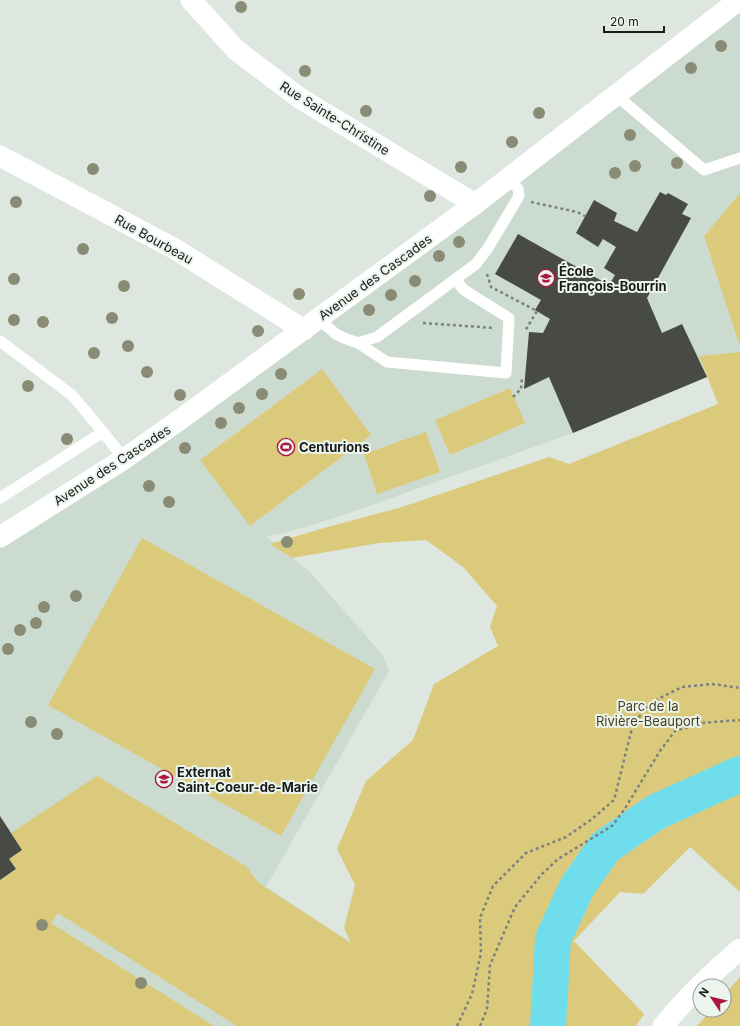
<svg xmlns="http://www.w3.org/2000/svg" width="740" height="1026" viewBox="0 0 740 1026" font-family="Inter,sans-serif">
  <rect width="100%" height="100%" fill="#dde7df"/>
  <path fill="#cbdbcf" d="M740,0V193L704,236L740,347V352L699,356L707,377L573,433L338,517L284,533L266,536L309,571L382,654L389,671L266,887L352,943L292,1026H0V537L124,459Z"/>
  <g fill="#dcca7c">
    <path d="M740,193V347L704,236Z"/>
    <path d="M740,352V892L690,847L643,894L620,892L574,941L644,1014L636,1026H237L58,913L51,923L214,1026H0V880L16,870L9,859L22,850L11,833L97,776L246,866L257,881L265,887L351,943L344,928L355,885L337,849L366,781L413,740L434,684L498,646L490,627L497,606L463,567L426,540L379,543L292,558L270,544L324,528L402,507L549,457L569,464L718,404L699,356Z"/>
    <path d="M322,369L371,435L250,526L200,460Z"/>
    <path d="M510,388L525,423L450,455L435,420Z"/>
    <path d="M426,432L440,472L377,494L364,454Z"/>
    <path d="M142,538L375,669L281,836L48,705Z"/>
    <path d="M740,977V1026H697L711,1010H724V995Z"/>
  </g>
  <g fill="none" stroke-linecap="round" stroke-linejoin="round">
    <path stroke="#70dded" stroke-width="36" d="M548,1026L553,939L577,887L605,847L656,812L740,774"/>
  </g>
  <g fill="#484b43">
    <path d="M660,192L666,195L668,193L688,204L682,214L691,218L647,298L662,333L682,324L707,377L573,433L549,377L524,389L529,332L543,333L550,319L535,310L541,300L495,274L518,234L609,285L615,275L604,268L616,247L603,239L598,247L576,233L594,200L617,213L614,221L637,232Z"/>
    <path d="M0,816L22,850L9,859L16,869L0,880Z"/>
  </g>
  <g fill="none" stroke-linecap="round" stroke-linejoin="round">
    <g stroke="#7b827d" stroke-width="2.5" stroke-dasharray="3 3" stroke-linecap="butt">
      <path d="M531,202L577,212L585,216"/>
      <path d="M487,274L491,287L537,311L525,331"/>
      <path d="M423,323L494,328"/>
      <path d="M513,397L521,389L522,378"/>
      <path d="M457,1026L472,994L481,953L480,918L493,886L526,853L566,837L592,819L614,800L631,732L643,710L658,699L682,687L712,684L740,688"/>
      <path d="M480,1026L487,1009L490,965L515,907L542,874L558,859L612,826L624,810L660,751L675,731L702,723L740,720"/>
    </g>
    <g stroke="#fff" stroke-width="11">
      <path d="M616,95L704,170L740,158"/>
      <path d="M318,319L336,334L344,338L358,343L387,362L506,373L509,318L464,290L455,279"/>
      <path d="M0,341L73,396L103,432"/>
      <path d="M358,343L377,337L476,264L488,248L519,196L518,189L509,177"/>
      <path d="M0,498L103,432L124,459"/>
    </g>
    <g stroke="#fff" stroke-width="21">
      <path d="M191,0L236,50L301,99L475,204"/>
      <path d="M0,156L175,249L304,330"/>
      <path d="M0,537L124,459L185,416L475,204L739,0"/>
      <path d="M663,1026C686,998 712,973 740,949"/>
    </g>
  </g>
  <g fill="#8a8b74">
    <circle cx="241" cy="7" r="6"/>
    <circle cx="721" cy="46" r="6"/>
    <circle cx="691" cy="68" r="6"/>
    <circle cx="305" cy="71" r="6"/>
    <circle cx="366" cy="111" r="6"/>
    <circle cx="539" cy="113" r="6"/>
    <circle cx="630" cy="135" r="6"/>
    <circle cx="512" cy="142" r="6"/>
    <circle cx="677" cy="163" r="6"/>
    <circle cx="635" cy="166" r="6"/>
    <circle cx="461" cy="167" r="6"/>
    <circle cx="93" cy="169" r="6"/>
    <circle cx="615" cy="173" r="6"/>
    <circle cx="430" cy="196" r="6"/>
    <circle cx="16" cy="202" r="6"/>
    <circle cx="459" cy="242" r="6"/>
    <circle cx="83" cy="249" r="6"/>
    <circle cx="439" cy="256" r="6"/>
    <circle cx="14" cy="279" r="6"/>
    <circle cx="415" cy="281" r="6"/>
    <circle cx="124" cy="286" r="6"/>
    <circle cx="299" cy="294" r="6"/>
    <circle cx="391" cy="295" r="6"/>
    <circle cx="369" cy="310" r="6"/>
    <circle cx="112" cy="318" r="6"/>
    <circle cx="14" cy="320" r="6"/>
    <circle cx="43" cy="322" r="6"/>
    <circle cx="258" cy="331" r="6"/>
    <circle cx="128" cy="346" r="6"/>
    <circle cx="94" cy="353" r="6"/>
    <circle cx="147" cy="372" r="6"/>
    <circle cx="281" cy="374" r="6"/>
    <circle cx="28" cy="386" r="6"/>
    <circle cx="262" cy="394" r="6"/>
    <circle cx="180" cy="395" r="6"/>
    <circle cx="239" cy="408" r="6"/>
    <circle cx="221" cy="423" r="6"/>
    <circle cx="67" cy="439" r="6"/>
    <circle cx="185" cy="448" r="6"/>
    <circle cx="149" cy="486" r="6"/>
    <circle cx="169" cy="502" r="6"/>
    <circle cx="287" cy="542" r="6"/>
    <circle cx="76" cy="596" r="6"/>
    <circle cx="44" cy="607" r="6"/>
    <circle cx="36" cy="623" r="6"/>
    <circle cx="20" cy="630" r="6"/>
    <circle cx="8" cy="649" r="6"/>
    <circle cx="31" cy="722" r="6"/>
    <circle cx="57" cy="734" r="6"/>
    <circle cx="42" cy="925" r="6"/>
    <circle cx="141" cy="983" r="6"/>
  </g>
  <defs>
    <symbol id="school-ring" viewBox="-11 -11 22 22"><circle r="9.5" fill="#ebf4ed" stroke="#ac1740" stroke-width="1.5"/><path d="M0-5L7-2L0 1L-7-2ZM-4 1L0 2.5L4 1V4Q0 6-4 4Z" fill="#ac1740"/></symbol>
    <symbol id="stadium-ring" viewBox="-11 -11 22 22"><circle r="9.5" fill="#ebf4ed" stroke="#ac1740" stroke-width="1.5"/><path d="M0-5a6.5 5 0 1 0 0 10a6.5 5 0 1 0 0-10ZM-3.5-1.8h7v3.6h-7Z" fill="#ac1740"/></symbol>
  </defs>
  <g fill-rule="evenodd">
    <use href="#school-ring" x="536" y="268" width="20" height="20"/>
    <use href="#stadium-ring" x="276" y="437" width="20" height="20"/>
    <use href="#school-ring" x="154" y="769" width="20" height="20"/>
  </g>
  <g text-anchor="middle" stroke-width="4" stroke-linejoin="round" paint-order="stroke">
    <g font-size="13" fill="#181b19" stroke="#ebf4ed">
      <text transform="translate(335 118) rotate(32)" y="5">Rue Sainte-Christine</text>
      <text transform="translate(154 239) rotate(29)" y="5">Rue Bourbeau</text>
      <text transform="translate(375 277) rotate(-36)" y="5">Avenue des Cascades</text>
      <text transform="translate(112 465) rotate(-33)" y="5">Avenue des Cascades</text>
    </g>
    <g font-size="13" font-weight="bold" fill="#181b19" stroke="#ebf4ed" text-anchor="start">
      <text x="559" y="276">École<tspan x="559" dy="15">François-Bourrin</tspan></text>
      <text x="299" y="452">Centurions</text>
      <text x="177" y="777">Externat<tspan x="177" dy="15">Saint-Coeur-de-Marie</tspan></text>
    </g>
    <g font-size="13" fill="#473f1d" stroke="#ebf4ed">
      <text x="648" y="711">Parc de la<tspan x="648" dy="15">Rivière-Beauport</tspan></text>
    </g>
  </g>
  <g transform="translate(712 998) rotate(305)"><circle r="19" fill="#ebf4ed" stroke="#979d98"/>
  <path d="M0-3L7 15L0 10L-7 15Z" fill="#ac1740"/>
  <text y="-6" font-size="11" font-weight="bold" text-anchor="middle" fill="#181b19">N</text>
  </g>
  <path d="M604 26v6h60v-6" fill="none" stroke="#181b19" stroke-width="2"/>
  <text x="610" y="26" font-size="12" fill="#181b19" stroke="#ebf4ed" stroke-width="3" paint-order="stroke">20 m</text>
</svg>
